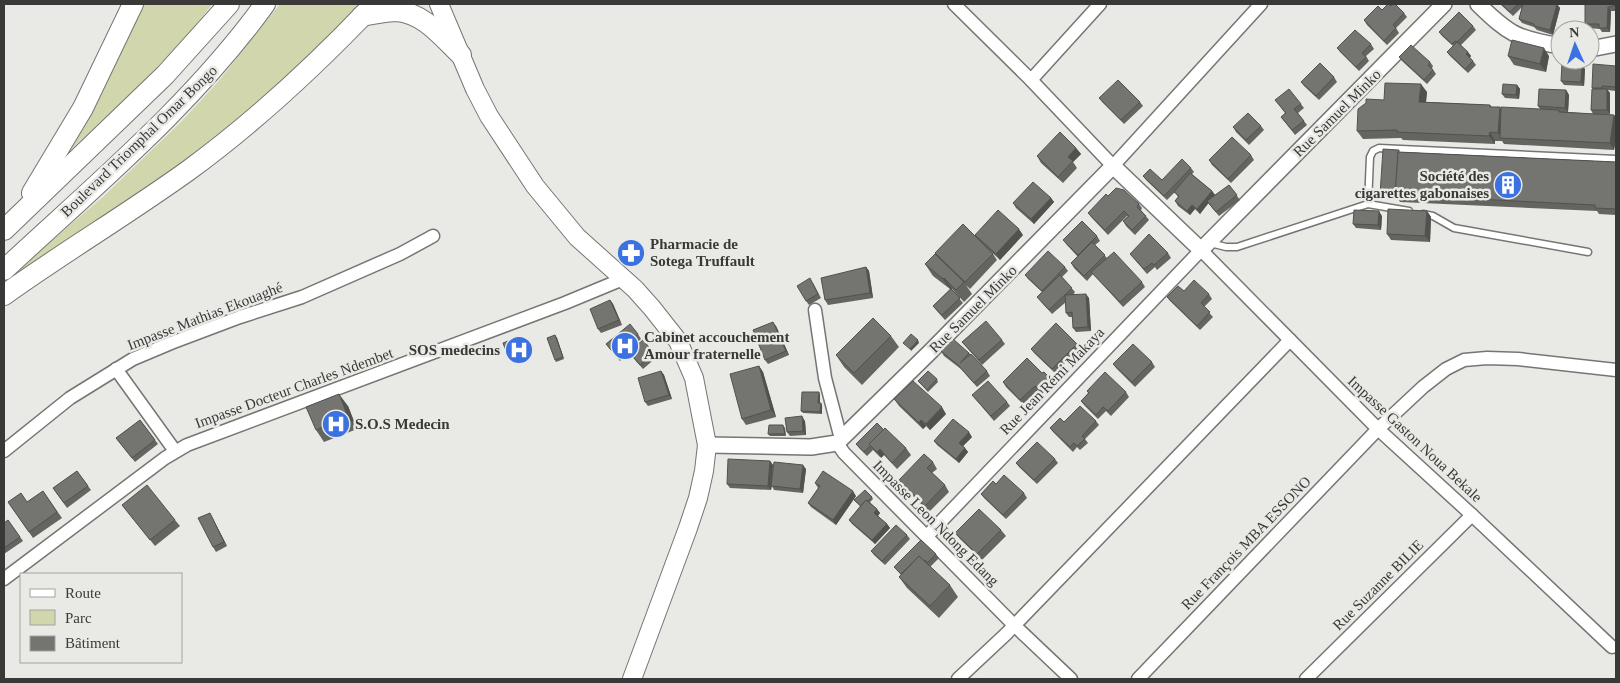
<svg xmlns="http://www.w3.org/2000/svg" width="1620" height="683" viewBox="0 0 1620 683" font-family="'Times New Roman',serif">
  <rect width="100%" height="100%" fill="#e9eae6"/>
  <g fill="#d1d6ac">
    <path d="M141,4H212C170,60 116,107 65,155Z"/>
    <path d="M280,4H364C322,44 282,86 236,123C168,176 96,224 25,273L20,268L104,196L181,122L217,83Z"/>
  </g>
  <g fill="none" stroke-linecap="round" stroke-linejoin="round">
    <defs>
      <g id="service">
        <path d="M1368,204L1409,211"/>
        <path d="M1423,214L1433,216L1454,228L1588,252"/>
        <path d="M1210,243L1226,247H1237L1368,204L1370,157L1373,151L1379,148L1616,159"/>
      </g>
      <g id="minor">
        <path d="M954,4L1031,80L1113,166L1261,4"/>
        <path d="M1031,80L1100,4"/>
        <path d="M815,310L825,378L841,439"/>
        <path d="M116,369L175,451"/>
        <path d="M837,443L844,453L1014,625L1071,679"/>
        <path d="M4,451L70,398L133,359L171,343L240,317L302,297L400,254L433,236"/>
        <path d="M927,536L1201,250L1378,429L1472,515L1612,647"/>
        <path d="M4,579L165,458L187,445L565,303L623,279"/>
        <path d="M958,679L1006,634L1290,340"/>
        <path d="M1138,679L1378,429L1423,387L1446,369L1464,360L1487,358L1518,359L1616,370"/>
        <path d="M1306,679L1472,515"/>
      </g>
      <g id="tertiary">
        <path d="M1478,4C1510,35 1516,38 1560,46"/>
        <path d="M1590,49L1616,44"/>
        <path d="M707,445L811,447L837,443L931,351L1113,166L1201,250L1444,4"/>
      </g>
      <path id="secondary" d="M439,4L475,89L489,116L535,186L577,237L635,289L652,308L678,341L694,378L707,445L704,471L698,498L688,528L632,679"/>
      <g id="primary">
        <path d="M362,16C374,14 386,11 397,11C424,13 443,38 461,55"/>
        <path d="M32,193L83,108L133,4"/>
        <path d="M4,230L165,75L229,4"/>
        <path d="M4,270C94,186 192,105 265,4"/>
        <path d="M4,295C64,252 128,214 189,170C256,121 317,64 374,4"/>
      </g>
    </defs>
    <use href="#service" stroke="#757672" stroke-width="9"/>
    <use href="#minor" stroke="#757672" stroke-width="15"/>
    <use href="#tertiary" stroke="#757672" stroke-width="18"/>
    <use href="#secondary" stroke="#757672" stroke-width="20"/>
    <use href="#primary" stroke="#757672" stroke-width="22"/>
    <use href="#service" stroke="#fff" stroke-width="6"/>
    <use href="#minor" stroke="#fff" stroke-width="12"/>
    <use href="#tertiary" stroke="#fff" stroke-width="15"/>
    <use href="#secondary" stroke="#fff" stroke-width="18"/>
    <use href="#primary" stroke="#fff" stroke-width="20"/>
  </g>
  <g fill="#646460">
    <path d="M1500,4H1556L1560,8L1553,35L1537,30L1534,27L1522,23L1519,19L1522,7L1513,16Z"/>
    <path d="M1585,4H1616V11H1611L1610,32H1602L1600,29L1588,28L1585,24Z"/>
    <path d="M1391,6L1404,13L1407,17L1396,28L1399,33L1387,45L1367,25L1364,20Z"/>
    <path d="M1473,26L1476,30L1461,45L1471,56L1470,57L1476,65L1468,73L1450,56L1447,52L1453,46L1442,36L1439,32Z"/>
    <path d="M1371,44L1374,49L1366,56L1369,61L1359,71L1340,52L1337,48Z"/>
    <path d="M1508,56H1549L1546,72L1514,65Z"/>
    <path d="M1399,57L1430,62L1433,66L1432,68L1436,74L1427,84L1402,61Z"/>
    <path d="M1616,66V91L1607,90L1610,93V114H1596L1614,115L1616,118V138L1614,150L1504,144L1502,141H1495V144L1403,140L1401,138L1363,139L1357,131L1384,100L1427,92L1426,102L1490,105L1492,107L1501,109H1540L1538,106L1566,90L1569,95L1568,112L1593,114L1591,110L1593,89L1592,88Z"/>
    <path d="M1585,69L1584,86L1564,85L1561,81Z"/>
    <path d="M1334,77L1337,82L1319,100L1304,86L1301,82Z"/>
    <path d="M1517,85L1520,89L1519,99L1505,98L1502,94Z"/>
    <path d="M1099,98L1140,102L1143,106L1124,124L1102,102Z"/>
    <path d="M1275,100L1301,104L1304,108L1298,113L1307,125L1295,135L1281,117L1285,113Z"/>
    <path d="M1261,126L1264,130L1249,145L1236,132L1233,127Z"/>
    <path d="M1076,148L1081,154L1073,162L1077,168L1063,183L1041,163L1037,156Z"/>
    <path d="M1400,152L1616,162V215L1599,214L1597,211L1400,202L1399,200L1383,199L1380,195Z"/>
    <path d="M1251,155L1254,160L1231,183L1212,165L1209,160Z"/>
    <path d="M1191,168L1194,172L1192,174L1212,191L1215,195L1229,185L1240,200L1219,216L1208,203L1200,214L1195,209L1190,215L1178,206L1175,201L1178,197L1175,192L1167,200L1146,180L1143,176L1162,180Z"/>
    <path d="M1108,196L1139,204L1142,208L1141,210L1149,220L1135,235L1126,226L1123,221L1128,216H1127L1108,235L1091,217L1088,213Z"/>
    <path d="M1051,198L1054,202L1034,224L1016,208L1013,203Z"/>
    <path d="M1427,211L1431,217L1430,242L1391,240L1387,234Z"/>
    <path d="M1382,216L1381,230L1356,228L1353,224Z"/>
    <path d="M975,235H1023L1000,260L983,244L993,254L997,260L970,289L966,285L972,294L964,302L952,289V290L963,303L945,320L936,310L933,306L950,289L933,276L925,264L935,254L979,241Z"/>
    <path d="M1097,236L1100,241L1095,245L1107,258L1142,282L1145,287L1123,307L1093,274L1087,281L1074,268L1071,263L1078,257L1066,244L1063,240Z"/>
    <path d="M1168,253L1171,258L1157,270L1155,267L1147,274L1130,254Z"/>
    <path d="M866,267L869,271L873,298L828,305L825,300Z"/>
    <path d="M1065,267L1068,271L1062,277L1075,292L1073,295L1089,298L1091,331L1076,332L1073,328V317H1069L1066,313V302L1052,314L1037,297L1042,292L1028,279L1025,275Z"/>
    <path d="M813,283L821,298L809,305L806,301Z"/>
    <path d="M1184,291L1209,294L1212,299L1204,307L1213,317L1200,330L1170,301L1167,297Z"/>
    <path d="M610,300L613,304L622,325L601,333L598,329Z"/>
    <path d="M776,326L789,355L768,364L765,360Z"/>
    <path d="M638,334L641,339L629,349L630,351L654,353L657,357L643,369L629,353L620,361L606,344Z"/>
    <path d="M555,335L557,338L564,359L556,362L555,360Z"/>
    <path d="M891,336L899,347L862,385L844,367L836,355Z"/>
    <path d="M1002,340L1005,344L982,365L962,342Z"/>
    <path d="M522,341L528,354L511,361L508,356Z"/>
    <path d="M1077,344L1080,348L1055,373L1034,353L1031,349Z"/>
    <path d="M941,351L969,353L987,371L990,376L977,387L961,369L944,356Z"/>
    <path d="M1152,362L1155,367L1135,387L1116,368L1113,364Z"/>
    <path d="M759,366L763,372L776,417L746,425L742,419Z"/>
    <path d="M661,371L664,375L672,399L648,406L645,402Z"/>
    <path d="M1042,373L1050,378L1053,383L1042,394L1038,390L1023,404L1006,387L1003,382Z"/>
    <path d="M937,379L938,382L928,392L918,381Z"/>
    <path d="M1087,391L1126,392L1129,397L1111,416L1106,411L1098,419L1084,405L1081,401L1088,393Z"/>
    <path d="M820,394V403L822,405V414L803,413L801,411Z"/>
    <path d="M972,395L1007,402L1010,406L994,421Z"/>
    <path d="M894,399L946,414L930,430L926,426L923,429L899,406Z"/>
    <path d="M348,406L357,429L324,442L316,430Z"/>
    <path d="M140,420L158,444L135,462L116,438Z"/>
    <path d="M805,421L806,435L790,436L787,432Z"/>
    <path d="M1096,421L1099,425L1085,439L1088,443L1080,450L1077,447L1073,452L1053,432L1050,428L1064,422Z"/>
    <path d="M785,427L786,436H770L768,434Z"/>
    <path d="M884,430L906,448L911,455L897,469L884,455L881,458L873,450L867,456L859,448L856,444Z"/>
    <path d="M972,437L963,446L968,452L959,463L937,445L934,441Z"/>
    <path d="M1055,459L1058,463L1037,484L1019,467L1016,463Z"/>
    <path d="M770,461L773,465L772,479L806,469L803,493L774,490L772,486L771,490L730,488L727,484Z"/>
    <path d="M933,462L937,469L932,473L945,485L949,492L929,512L903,486L899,480Z"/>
    <path d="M77,471L91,490L67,508L53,488Z"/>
    <path d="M815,483L856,496L836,525L811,507L808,503L818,488Z"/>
    <path d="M996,484L1024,493L1027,498L1006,519L984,498L981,494Z"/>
    <path d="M43,491L62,518L33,538L8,502H27Z"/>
    <path d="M872,497L873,499L870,502L880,513L878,516L887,524L890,528L875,544L852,524L849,520L860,506L854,500Z"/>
    <path d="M122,505L175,520L180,526L155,546Z"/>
    <path d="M212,517L227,546L216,552L213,547Z"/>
    <path d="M8,520L23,541L4,554V523Z"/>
    <path d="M1001,530L1006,536L982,560L960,539L955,533Z"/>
    <path d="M907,535L910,539L885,565L874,555L871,551Z"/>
    <path d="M936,554L939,558L930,567L950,585L958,597L939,618L907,588L899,577L901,575L894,567Z"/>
  </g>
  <g fill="#51514e">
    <path d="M1557,4L1560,8L1553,35L1550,30Z"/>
    <path d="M1608,7L1611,11L1610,32L1607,28Z"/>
    <path d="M1544,48L1549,56L1546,72L1540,64Z"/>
    <path d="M1468,52L1471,56L1469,58L1466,54Z"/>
    <path d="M1582,64L1585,69L1584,86L1581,82Z"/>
    <path d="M1421,84L1427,92L1425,110L1419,102Z"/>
    <path d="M1517,85L1520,89L1519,99L1516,95Z"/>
    <path d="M1607,89L1610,93V114L1607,110Z"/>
    <path d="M1566,90L1569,95L1568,112L1565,108Z"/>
    <path d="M1500,107L1505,115L1502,138L1498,133Z"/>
    <path d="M1614,115L1616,118V138L1614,150L1610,143Z"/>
    <path d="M1490,132L1495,141V144L1489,136Z"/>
    <path d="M1076,148L1081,154L1073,162L1068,157Z"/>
    <path d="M1212,191L1215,195L1200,214L1197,209Z"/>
    <path d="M1051,198L1054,202L1034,224L1031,219Z"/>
    <path d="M1192,205L1195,209L1190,215L1187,211Z"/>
    <path d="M1379,211L1382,216L1381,230L1378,225Z"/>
    <path d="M1427,211L1431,217L1430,242L1425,236Z"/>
    <path d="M1019,229L1023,235L1000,260L996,254Z"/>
    <path d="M866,267L869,271L873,298L870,293Z"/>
    <path d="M944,278L952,289L951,290L943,279Z"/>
    <path d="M1086,294L1089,298L1091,331L1088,327Z"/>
    <path d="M610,300L613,304L622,325L619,320Z"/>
    <path d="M773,322L776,326L789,355L786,351Z"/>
    <path d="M555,335L557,338L564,359L563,357Z"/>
    <path d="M519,337L522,341L528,354L525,349Z"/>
    <path d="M918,340L919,343L911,351L910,349Z"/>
    <path d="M759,366L763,372L776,417L771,410Z"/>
    <path d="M661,371L664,375L672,399L669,395Z"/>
    <path d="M819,392L820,394V406L818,403Z"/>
    <path d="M339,394L348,406L357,429L348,417Z"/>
    <path d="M821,403L822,405V414L820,412Z"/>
    <path d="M942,407L946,414L930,430L926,424Z"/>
    <path d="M802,416L805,421L806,435L803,431Z"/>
    <path d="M921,420L926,426L923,429L919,423Z"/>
    <path d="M969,432L972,437L962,447L959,443Z"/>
    <path d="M965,448L968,452L959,463L956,459Z"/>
    <path d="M880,449L884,455L881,458L877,452Z"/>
    <path d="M770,461L773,465L771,490L768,486Z"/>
    <path d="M803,465L806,469L803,493L800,489Z"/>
    <path d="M853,491L856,496L836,525L833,520Z"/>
    <path d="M877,509L880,513L877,517L874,513Z"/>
    <path d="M210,513L212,517L227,546L224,542Z"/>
    <path d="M887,524L890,528L875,544L872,540Z"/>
  </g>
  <g fill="#747470" stroke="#51514e">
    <path d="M1388,4L1391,6L1393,4H1395L1404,13L1393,25L1396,28L1384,41L1364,20L1378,6L1382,10Z"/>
    <path d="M1501,4H1518L1510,12Z"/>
    <path d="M1523,4H1557L1550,30L1534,26V24L1519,19Z"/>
    <path d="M1585,4H1608L1614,5V6L1608,7L1607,28H1599V24H1585Z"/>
    <path d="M1610,4H1616V7L1614,5Z"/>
    <path d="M1459,12L1473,26L1457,42L1455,41L1452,44L1439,32Z"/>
    <path d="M1355,30L1371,44L1362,53L1366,57L1356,67L1337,48Z"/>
    <path d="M1512,40L1544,48L1540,64L1508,56Z"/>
    <path d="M1457,42L1468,52L1466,54L1473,61L1465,69L1447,52Z"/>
    <path d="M1411,45L1430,62L1428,65L1433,70L1424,80L1399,57Z"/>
    <path d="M1320,63L1334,77L1316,96L1301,82Z"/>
    <path d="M1562,63L1582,64L1581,82L1561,81Z"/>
    <path d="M1593,64L1616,66V87L1602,86V88H1592Z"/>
    <path d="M1118,80L1140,102L1121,120L1099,98Z"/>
    <path d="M1385,83L1421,84L1419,102L1490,105V107H1500L1498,133L1490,132L1489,136L1397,132V130L1357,131L1358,109L1366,103V99L1384,100Z"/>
    <path d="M1503,84L1517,85L1516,95L1502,94Z"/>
    <path d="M1289,89L1301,104L1294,109L1304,121L1292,130L1281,117L1286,113L1275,100Z"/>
    <path d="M1539,89L1566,90L1565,108L1538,106Z"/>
    <path d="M1592,89H1607V110H1591Z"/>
    <path d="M1501,107L1559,110V112L1614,115L1610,143L1500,138Z"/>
    <path d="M1248,113L1261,126L1246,140L1233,127Z"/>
    <path d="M1060,132L1076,148L1068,157L1073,161L1058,177L1037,156Z"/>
    <path d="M1232,137L1251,155L1228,179L1209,160Z"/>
    <path d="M1383,149L1399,150V152H1398L1396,196L1380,195Z"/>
    <path d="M1398,152L1616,162V209L1595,208V205L1395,195Z"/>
    <path d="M1182,159L1191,168L1164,196L1143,176L1150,169L1162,180Z"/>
    <path d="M1190,173L1212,191L1197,209L1192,205L1187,211L1175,201L1179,196L1174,192Z"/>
    <path d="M1033,182L1051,198L1031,219L1013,203Z"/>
    <path d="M1229,185L1237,195L1216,212L1207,201Z"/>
    <path d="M1116,188L1124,190L1139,204L1137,207L1146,216L1132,230L1123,221L1129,216L1124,211L1105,230L1088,213L1106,194L1108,196Z"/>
    <path d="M1388,209L1427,211L1425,236L1387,234Z"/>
    <path d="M998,210L1019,229L996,254L975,235Z"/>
    <path d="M1354,210L1379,211L1378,225L1353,224Z"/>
    <path d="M1082,221L1097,236L1078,255L1063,240Z"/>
    <path d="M963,224L993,254L965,282L935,253Z"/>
    <path d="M1149,234L1168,253L1154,265L1152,263L1144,269L1130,254Z"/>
    <path d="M1092,242L1105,255L1084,276L1071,263Z"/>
    <path d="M1048,251L1065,267L1042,291L1025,275Z"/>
    <path d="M1114,252L1142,282L1120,302L1091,272Z"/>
    <path d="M935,254L964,282L956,290L944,278L943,279L925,264Z"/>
    <path d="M866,267L870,293L825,300L821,278Z"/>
    <path d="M1060,275L1072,288L1049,310L1037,297Z"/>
    <path d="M810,278L818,294L806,301L797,286Z"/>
    <path d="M1194,280L1209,294L1201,303L1210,312L1197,326L1167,297L1178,286L1184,291Z"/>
    <path d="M951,289L960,298L942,315L933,306Z"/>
    <path d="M1086,294L1088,327L1073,328L1072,312L1066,313L1065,295Z"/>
    <path d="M610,300L619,320L598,329L590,309Z"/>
    <path d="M873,318L891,336L854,373L836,355Z"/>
    <path d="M986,321L1002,340L979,360L962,342Z"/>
    <path d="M773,322L786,351L765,360L753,330Z"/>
    <path d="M1056,323L1077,344L1052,369L1031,349Z"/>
    <path d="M630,324L638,334L625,345L628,348L617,357L606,344Z"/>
    <path d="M911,334L918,340L910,349L903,343Z"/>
    <path d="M555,335L563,357L555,360L547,338Z"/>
    <path d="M519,337L525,349L508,356L503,343Z"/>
    <path d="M953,339L969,353L960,363L971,354L987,371L974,383L958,365L941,351Z"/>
    <path d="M643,340L654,353L640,365L629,352Z"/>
    <path d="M1133,344L1152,362L1132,382L1113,364Z"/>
    <path d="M1027,358L1042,373L1044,372L1050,378L1039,389L1035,386L1020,400L1003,382Z"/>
    <path d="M759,366L771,410L742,419L730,374Z"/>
    <path d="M661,371L669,395L645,402L638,378Z"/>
    <path d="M928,371L937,379L927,390L918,381Z"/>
    <path d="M1105,372L1126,392L1108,411L1103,407L1096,415L1081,401L1089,393L1087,391Z"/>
    <path d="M913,381L942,407L926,424L921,420L919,423L894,399Z"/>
    <path d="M988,381L1007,402L991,416L972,395Z"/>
    <path d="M802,392H819L818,403H821L820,412L801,411Z"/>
    <path d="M339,394L348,417L316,430L306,407Z"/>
    <path d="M1080,406L1096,421L1082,436L1085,439L1077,446L1074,443L1070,447L1050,428L1060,418L1064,422Z"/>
    <path d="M802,416L803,431L787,432L785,418Z"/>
    <path d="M953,419L969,432L959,443L965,448L956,459L934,441Z"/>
    <path d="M140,420L155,440L132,458L116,438Z"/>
    <path d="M877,423L884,430L869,444L871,445L864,452L856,444Z"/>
    <path d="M769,425H783L785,434H768Z"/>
    <path d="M885,428L906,448L892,463L880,449L877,452L869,444Z"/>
    <path d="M1037,442L1055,459L1034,480L1016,463Z"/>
    <path d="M924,454L933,462L927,468L945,485L925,506L899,480Z"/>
    <path d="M728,459L770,461L768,486L727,484Z"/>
    <path d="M774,462L803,465L800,489L771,486Z"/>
    <path d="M77,471L88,486L64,503L53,488Z"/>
    <path d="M823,471L853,491L833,520L808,503L820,486L815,483Z"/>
    <path d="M1004,475L1024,493L1003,515L981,494L993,481L996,484Z"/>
    <path d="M147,485L175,520L150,540L122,505Z"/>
    <path d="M865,490L872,497L868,501L866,500L861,506L854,500Z"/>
    <path d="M43,491L57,512L29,532L8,502L21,493L27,502Z"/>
    <path d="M866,500L877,509L874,513L887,524L872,540L849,520Z"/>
    <path d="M979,509L1001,530L977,554L955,533Z"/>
    <path d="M210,513L224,542L213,547L198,518Z"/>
    <path d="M8,520L20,537L4,548V523Z"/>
    <path d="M896,525L907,535L882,561L871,551Z"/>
    <path d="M921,540L936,554L927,563L925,560L924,561L919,556L901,574L894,567Z"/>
    <path d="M919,556L950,585L930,606L899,577Z"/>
  </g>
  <defs>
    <symbol id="building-disc" viewBox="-11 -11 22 22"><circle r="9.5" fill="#3c71e1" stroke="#e9eae6"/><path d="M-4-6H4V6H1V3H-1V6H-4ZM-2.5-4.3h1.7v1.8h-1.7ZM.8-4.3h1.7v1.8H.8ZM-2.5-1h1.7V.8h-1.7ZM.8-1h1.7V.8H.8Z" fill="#fff"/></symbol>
    <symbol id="pharmacy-disc" viewBox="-11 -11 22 22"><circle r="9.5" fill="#3c71e1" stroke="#e9eae6"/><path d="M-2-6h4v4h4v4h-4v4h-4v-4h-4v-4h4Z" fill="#fff"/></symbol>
    <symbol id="hospital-disc" viewBox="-11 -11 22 22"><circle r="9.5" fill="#3c71e1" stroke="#e9eae6"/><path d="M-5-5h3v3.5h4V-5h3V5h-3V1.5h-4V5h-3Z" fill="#fff"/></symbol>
  </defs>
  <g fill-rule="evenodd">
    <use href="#building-disc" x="1492" y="169" width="32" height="32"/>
    <use href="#pharmacy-disc" x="615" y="237" width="32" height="32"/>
    <use href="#hospital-disc" x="609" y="330" width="32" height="32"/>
    <use href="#hospital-disc" x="503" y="334" width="32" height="32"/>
    <use href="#hospital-disc" x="320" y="408" width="32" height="32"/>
  </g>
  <g text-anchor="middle" stroke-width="5" stroke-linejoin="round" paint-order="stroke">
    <g font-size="15" fill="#393937" stroke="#e9eae6">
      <text transform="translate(1337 113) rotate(-45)" y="5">Rue Samuel Minko</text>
      <text transform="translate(139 141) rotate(-44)" y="5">Boulevard Triomphal Omar Bongo</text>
      <text transform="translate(973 309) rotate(-45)" y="5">Rue Samuel Minko</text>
      <text transform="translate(205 316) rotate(-21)" y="5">Impasse Mathias Ekouaghé</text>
      <text transform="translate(1052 381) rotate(-46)" y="5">Rue Jean Rémi Makaya</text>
      <text transform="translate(294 388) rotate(-20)" y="5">Impasse Docteur Charles Ndembet</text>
      <text transform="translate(1415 439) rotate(43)" y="5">Impasse Gaston Noua Bekale</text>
      <text transform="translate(936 523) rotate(45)" y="5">Impasse Leon Ndong Edang</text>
      <text transform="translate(1246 543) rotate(-46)" y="5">Rue François MBA ESSONO</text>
      <text transform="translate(1378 585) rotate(-45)" y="5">Rue Suzanne BILIE</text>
    </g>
    <g font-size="15" font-weight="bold" fill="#393937" stroke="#e9eae6" text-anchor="start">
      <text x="1489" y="181" text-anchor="end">Société des<tspan x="1489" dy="17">cigarettes gabonaises</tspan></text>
      <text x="650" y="249">Pharmacie de<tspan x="650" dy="17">Sotega Truffault</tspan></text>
      <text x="644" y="342">Cabinet accouchement<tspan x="644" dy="17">Amour fraternelle</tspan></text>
      <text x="500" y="355" text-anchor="end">SOS medecins</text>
      <text x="355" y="429">S.O.S Medecin</text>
    </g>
  </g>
  <rect width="1620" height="683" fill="none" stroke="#393937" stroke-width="10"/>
  <rect x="20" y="573" width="162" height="90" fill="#e9eae6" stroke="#a3a3a0"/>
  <rect x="30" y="589" width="25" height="8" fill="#ffffff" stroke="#a3a3a0"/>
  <text x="65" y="598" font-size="15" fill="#393937">Route</text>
  <rect x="30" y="610" width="25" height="15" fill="#d1d6ac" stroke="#a3a3a0"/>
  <text x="65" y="623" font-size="15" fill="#393937">Parc</text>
  <rect x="30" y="636" width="25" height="15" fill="#747470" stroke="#a3a3a0"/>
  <text x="65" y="648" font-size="15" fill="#393937">Bâtiment</text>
  <g transform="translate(1575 45) rotate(357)"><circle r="24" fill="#e9eae6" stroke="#a3a3a0"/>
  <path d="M0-4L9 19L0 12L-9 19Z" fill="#3c71e1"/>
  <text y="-8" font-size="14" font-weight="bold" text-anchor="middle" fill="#393937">N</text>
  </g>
</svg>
